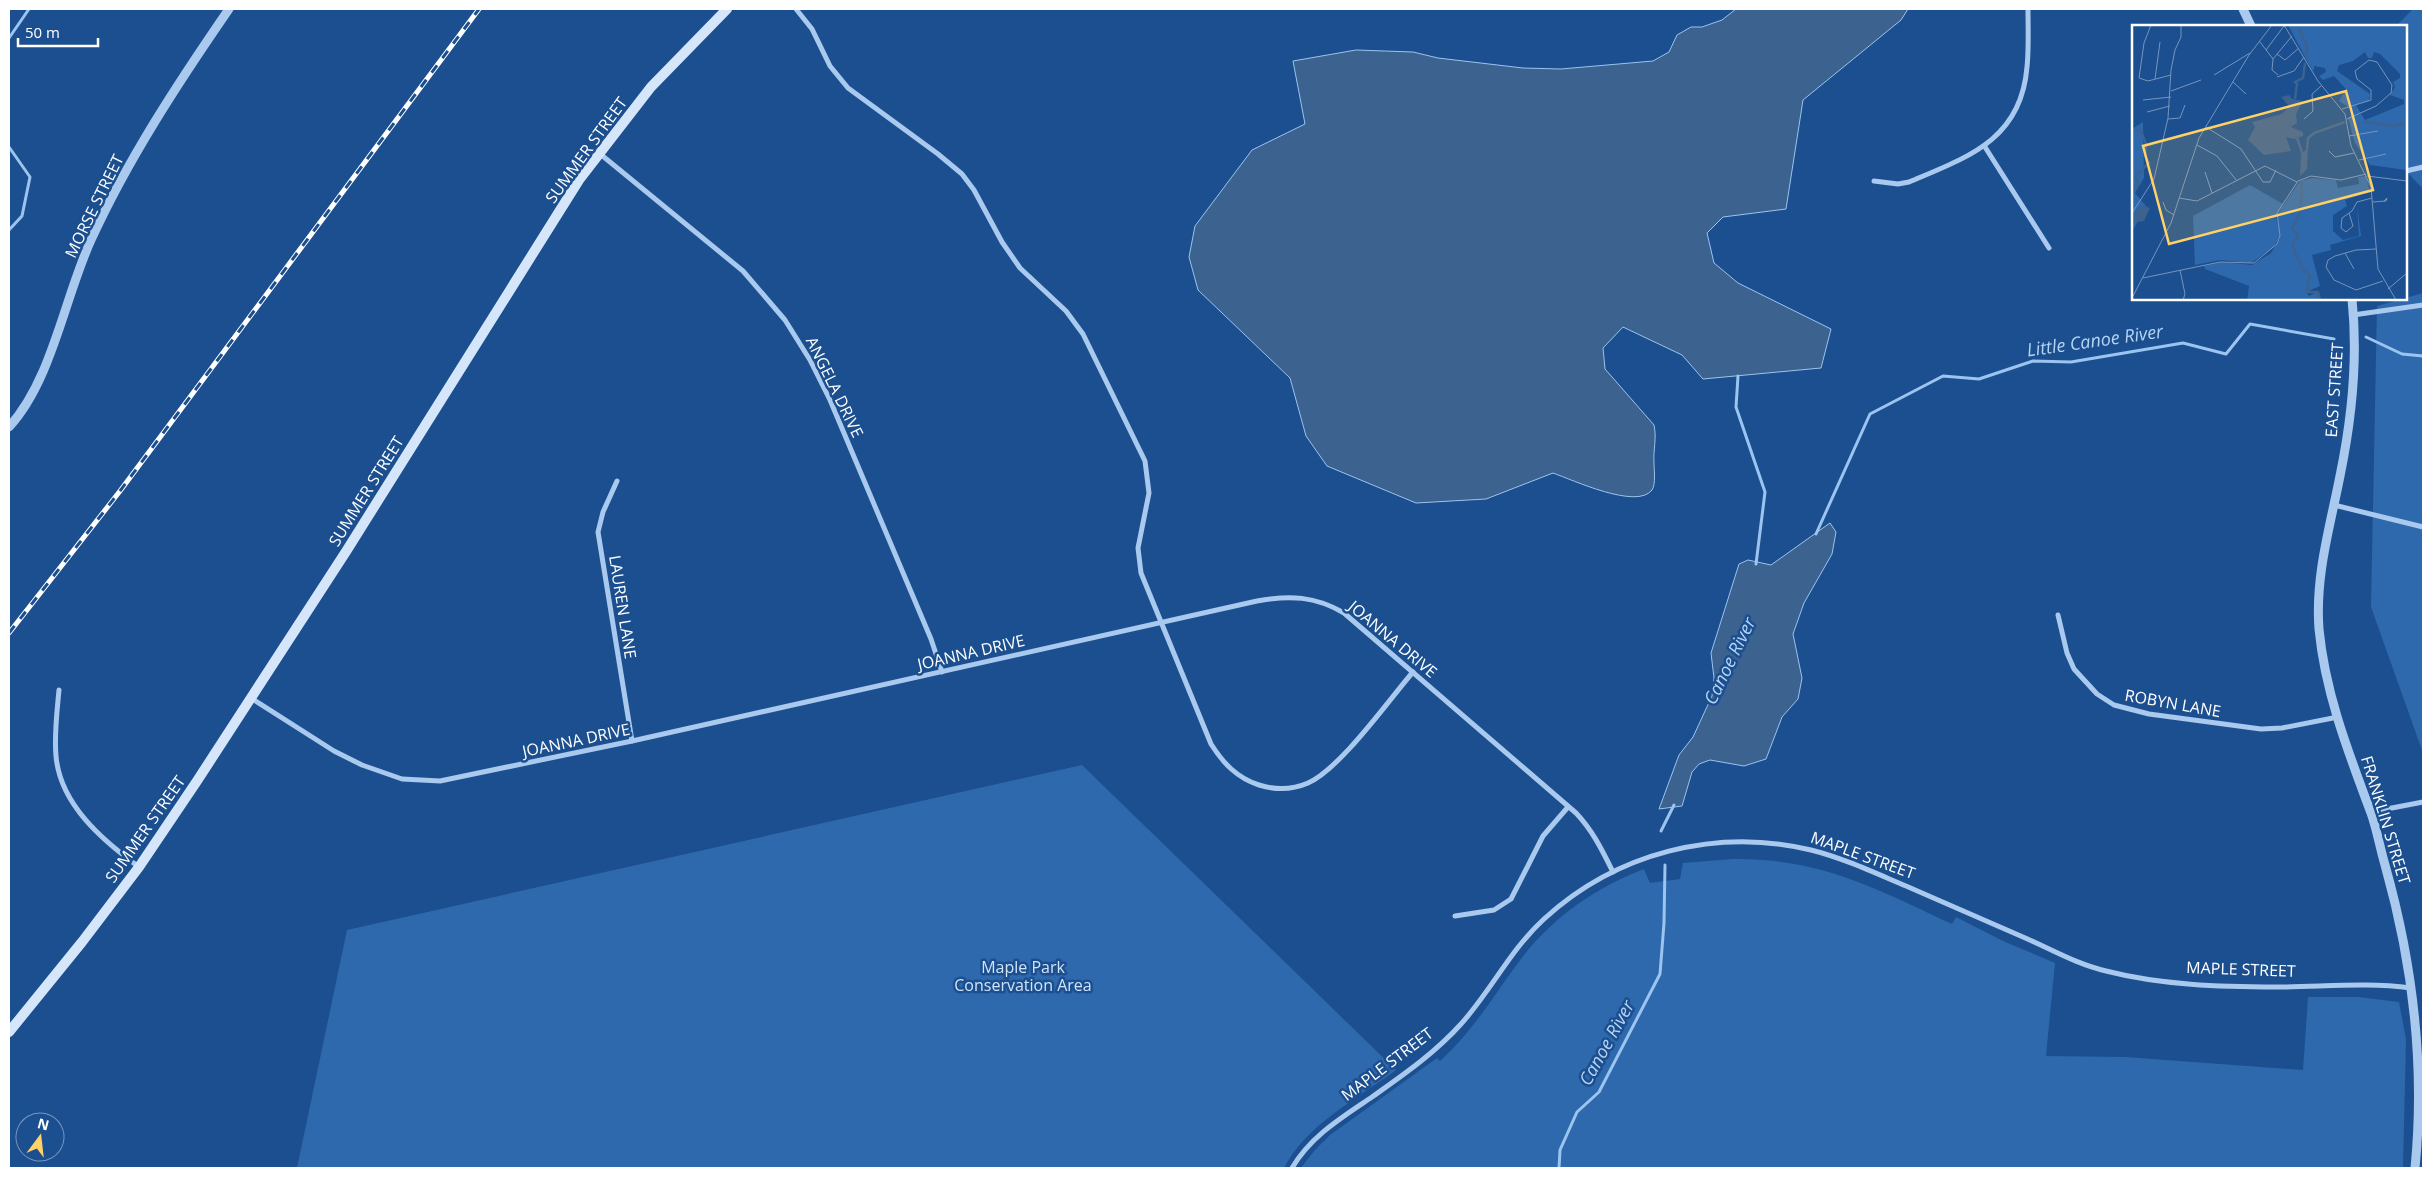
<svg xmlns="http://www.w3.org/2000/svg" width="2432" height="1177" viewBox="0 0 2432 1177" font-family="'Open Sans',sans-serif">
  <rect width="100%" height="100%" fill="#1b4f8f"/>
  <g fill="#2e69ad">
    <path d="M2413,9H2423V189L2406,171V26H2396Z"/>
    <path d="M2423,293V753L2371,607L2377,306Z"/>
    <path d="M1082,765L1396,1070C1357,1099 1307,1124 1284,1168H297L347,930Z"/>
    <path d="M1733,859C1821,858 1875,888 1952,924L1956,917L2003,941L2055,963L2046,1056L2125,1057L2303,1070L2308,997H2358L2399,1002L2406,1039L2403,1168H1301L1314,1151L1330,1135L1437,1058L1440,1061C1473,1031 1492,998 1518,963C1549,920 1594,888 1644,869L1650,883L1680,879L1683,863Z"/>
  </g>
  <g fill="#3c6290" stroke="#9cc4f0">
    <path d="M1736,9H1908L1901,20L1803,100L1786,209L1723,217L1707,233L1714,263L1738,283L1831,329L1821,368L1703,379L1682,355L1623,327L1603,348L1605,369L1654,425C1657,439 1653,450 1654,463C1654,470 1656,484 1652,490C1637,510 1573,480 1553,473L1486,499L1416,503L1327,466L1306,436L1290,378L1198,290L1189,257L1195,226L1252,150L1305,124L1293,61L1356,50L1413,52L1438,58L1523,68L1561,69L1653,61L1669,52L1677,35L1691,27H1702L1722,20Z"/>
    <path d="M1830,523L1836,532L1832,554L1804,603L1793,634L1802,678L1798,699L1782,717L1766,759L1744,766L1710,760L1699,764L1692,772L1682,806L1659,809L1679,755L1693,737L1712,696L1714,678L1711,653L1739,564L1748,560L1771,565Z"/>
  </g>
  <g fill="none" stroke-linecap="round" stroke-linejoin="round">
    <g stroke="#9cc4f0" stroke-width="3">
      <path d="M9,38L29,9"/>
      <path d="M9,147L30,177L22,216L9,230"/>
      <path d="M2366,337L2402,354L2423,356"/>
      <path d="M1738,376L1736,407L1765,492L1756,564"/>
      <path d="M1816,534L1870,414L1943,376L1979,379L2033,361L2071,362L2183,343L2226,354L2250,324L2334,339"/>
      <path d="M1661,831L1674,805"/>
      <path d="M1559,1168L1560,1150L1577,1112L1599,1092L1660,974L1664,923L1665,865"/>
    </g>
    <g stroke="#a9c9ee" stroke-width="5">
      <path d="M796,9L812,29L830,66L848,88L938,154L962,174L974,190L1002,242L1020,268L1066,311L1083,334L1145,461L1149,493L1138,548L1141,573L1211,744C1223,763 1237,778 1259,785C1275,790 1292,790 1308,783C1340,769 1388,701 1413,672"/>
      <path d="M1985,147L2049,248"/>
      <path d="M599,153L743,271L785,320L810,360L830,400L931,639L942,672"/>
      <path d="M2406,171L2423,167"/>
      <path d="M1874,181L1898,184L1909,182C1968,157 2021,140 2027,67C2029,48 2028,28 2028,9"/>
      <path d="M2353,315L2423,305"/>
      <path d="M617,481L603,512L598,532L632,741"/>
      <path d="M2334,505L2423,527"/>
      <path d="M2058,615L2067,653L2074,669L2097,694L2114,705L2149,714L2261,729L2282,728L2338,717"/>
      <path d="M59,690C57,712 54,734 56,756C60,804 102,840 139,867"/>
      <path d="M251,698L334,751L362,765L402,779L440,781L632,741L1257,601C1290,595 1315,596 1344,613L1576,813C1593,831 1602,850 1613,872"/>
      <path d="M2371,812L2423,802"/>
      <path d="M1455,916L1494,910L1511,899L1543,836L1568,807"/>
      <path d="M1292,1168C1311,1136 1341,1118 1372,1097C1403,1075 1435,1053 1461,1024C1491,991 1510,950 1544,919C1616,853 1716,827 1811,850C1843,858 1875,873 1906,886C1945,903 1984,920 2023,937C2051,949 2076,964 2106,971C2161,985 2220,987 2277,987C2322,987 2366,982 2411,988"/>
    </g>
    <g stroke="#a9c9ee" stroke-width="9">
      <path d="M2243,9L2251,26"/>
      <path d="M2352,299C2358,357 2352,418 2340,476C2330,527 2315,576 2319,629C2325,693 2349,754 2371,813C2377,830 2380,848 2385,865C2413,964 2425,1066 2415,1168"/>
      <path d="M9,427C52,380 64,299 91,240C128,159 178,83 229,9"/>
    </g>
    <path stroke="#d6e6fa" stroke-width="10" d="M9,1032L82,942L139,867L197,781L347,550L579,180L651,87L727,9"/>
    <defs>
      <path id="rail" d="M9,633L120,491L479,9"/>
    </defs>
    <use href="#rail" stroke="#fff" stroke-width="5"/>
    <use href="#rail" stroke="#1b4f8f" stroke-width="3" stroke-dasharray="9" stroke-linecap="butt"/>
  </g>
  <g text-anchor="middle" stroke-width="5" stroke-linejoin="round" paint-order="stroke">
    <g font-size="16" fill="#fff" stroke="#1b4f8f">
      <text transform="translate(586 150) rotate(-54)" y="6">SUMMER STREET</text>
      <text transform="translate(94 206) rotate(-64)" y="6">MORSE STREET</text>
      <text transform="translate(835 387) rotate(64)" y="6">ANGELA DRIVE</text>
      <text transform="translate(2334 390) rotate(-86)" y="6">EAST STREET</text>
      <text transform="translate(366 491) rotate(-58)" y="6">SUMMER STREET</text>
      <text transform="translate(623 607) rotate(81)" y="6">LAUREN LANE</text>
      <text transform="translate(1393 639) rotate(40)" y="6">JOANNA DRIVE</text>
      <text transform="translate(971 652) rotate(-13)" y="6">JOANNA DRIVE</text>
      <text transform="translate(2173 703) rotate(10)" y="6">ROBYN LANE</text>
      <text transform="translate(576 740) rotate(-12)" y="6">JOANNA DRIVE</text>
      <text transform="translate(2386 820) rotate(73)" y="6">FRANKLIN STREET</text>
      <text transform="translate(145 829) rotate(-55)" y="6">SUMMER STREET</text>
      <text transform="translate(1863 855) rotate(20)" y="6">MAPLE STREET</text>
      <text transform="translate(2241 969) rotate(2)" y="6">MAPLE STREET</text>
      <text transform="translate(1387 1064) rotate(-37)" y="6">MAPLE STREET</text>
    </g>
    <g font-size="16" fill="#cfe3fa" stroke="#1b4f8f">
      <text x="1023" y="973">Maple Park<tspan x="1023" dy="18">Conservation Area</tspan></text>
    </g>
    <g font-size="18" font-style="italic" fill="#b5d3f5" stroke="#1b4f8f">
      <text transform="translate(2095 341) rotate(-8)" y="6">Little Canoe River</text>
      <text transform="translate(1730 661) rotate(-64)" y="6">Canoe River</text>
      <text transform="translate(1607 1043) rotate(-61)" y="6">Canoe River</text>
    </g>
  </g>
  <g transform="translate(2132 25)">
    <rect width="275" height="275" fill="#1b4f8f"/>
    <path d="M156,0H275L274,145L238,140L223,118L216,93L220,90L218,83L207,76L214,64L202,51L191,55L187,51L194,47L193,43L182,41V46L179,43ZM233,27L236,33H240L242,27L248,29L268,49V53L261,57L263,62L258,70L272,75V79L233,95L224,80L237,76L238,69L205,46L207,40L221,36ZM11,97L12,153L3,168L14,181L0,207V104ZM234,151L238,167L213,175L215,181L201,190V206L211,215L227,211L225,181L229,211L198,220L199,225L180,230L188,261L174,267L177,271L185,267L187,275H115L117,261L73,244L72,241L90,237L120,240L139,228L148,214L145,192L148,185L168,156L180,153L204,155L206,163L227,159L226,152ZM118,160L151,179L144,192L148,211L142,222L119,238L88,235L63,240L61,191Z" fill="#2e69ad" fill-rule="evenodd"/>
    <path d="M157,70L160,74L171,76L164,89L165,98L159,102L171,107V111L162,114L154,112L159,126L132,130L116,115L123,102L120,97L150,89L157,81L149,72ZM176,123L175,144L168,151L169,129ZM11,180L18,183L12,196L0,198V190Z" fill="#3c6290"/>
    <path fill="none" stroke="#3c6290" stroke-width="2.5" d="M168,5L175,21L174,34M163,74L165,59L163,57L171,53L173,38M232,97L262,101L275,97M0,105L9,106L14,119L13,131L17,138L3,151L7,159L0,167M165,113L171,130M175,125L176,113L182,108L213,97M170,156L168,188L160,204L166,210L160,220L170,243L178,251L175,267H186L188,275"/>
    <path fill="none" stroke="#7695bc" stroke-width="1" d="M19,0L12,18L7,53L16,56L39,50M152,0L186,56L213,89L219,121L239,162L246,244L264,275M128,17L141,34L140,45L146,50M134,25L152,1M145,29L153,35L167,23M141,34L160,11M82,50L118,28M145,52L162,46L172,32M23,54L28,17M101,57L114,69M39,66L69,55M11,75L39,72M210,84L239,75V65L225,54L223,46L237,35L245,37L260,60L259,68L244,81L215,94M15,87L38,81M36,94L48,93L53,80M172,94L181,86L180,69L189,61M74,102L109,124L131,157H138L144,145M217,111L246,106M65,120L85,131L105,156M197,126L203,132L222,128M227,135L254,129M73,147L80,168M235,151L275,156M47,173L65,176L133,141L165,157M31,177L34,185L42,190M241,177L254,176L255,173L252,176M0,188L22,154L36,93L39,45L43,25L49,12V0M217,188L221,201L214,207L209,203L210,193L220,186L225,177L240,173M244,224L224,225L203,231L196,235L194,242L202,255L224,265L251,256M213,228L222,244M48,245L53,269L51,275M11,253L88,237L122,238L145,219L148,211L145,188L166,156L179,151L209,155L234,149M256,264L275,248M0,273L39,198L67,113L117,30L140,0"/>
    <path fill="#ffd166" fill-opacity="0.15" stroke="#ffd166" stroke-width="2.5" d="M214,66L241,165L37,219L11,121Z"/>
    <rect width="275" height="275" fill="none" stroke="#fff" stroke-width="2.5"/>
  </g>
  <rect width="2432" height="1177" fill="none" stroke="#ffffff" stroke-width="20"/>
  <g transform="translate(40 1137) rotate(15)"><circle r="24" fill="#1b4f8f" stroke="#7695bc"/>
  <path d="M0-4L9 19L0 12L-9 19Z" fill="#ffd166"/>
  <text y="-8" font-size="14" font-weight="bold" text-anchor="middle" fill="#ffffff">N</text>
  </g>
  <path d="M18 38v8h80v-8" fill="none" stroke="#ffffff" stroke-width="2.5"/>
  <text x="25" y="38" font-size="15" fill="#ffffff" stroke="#1b4f8f" stroke-width="4" paint-order="stroke">50 m</text>
</svg>
